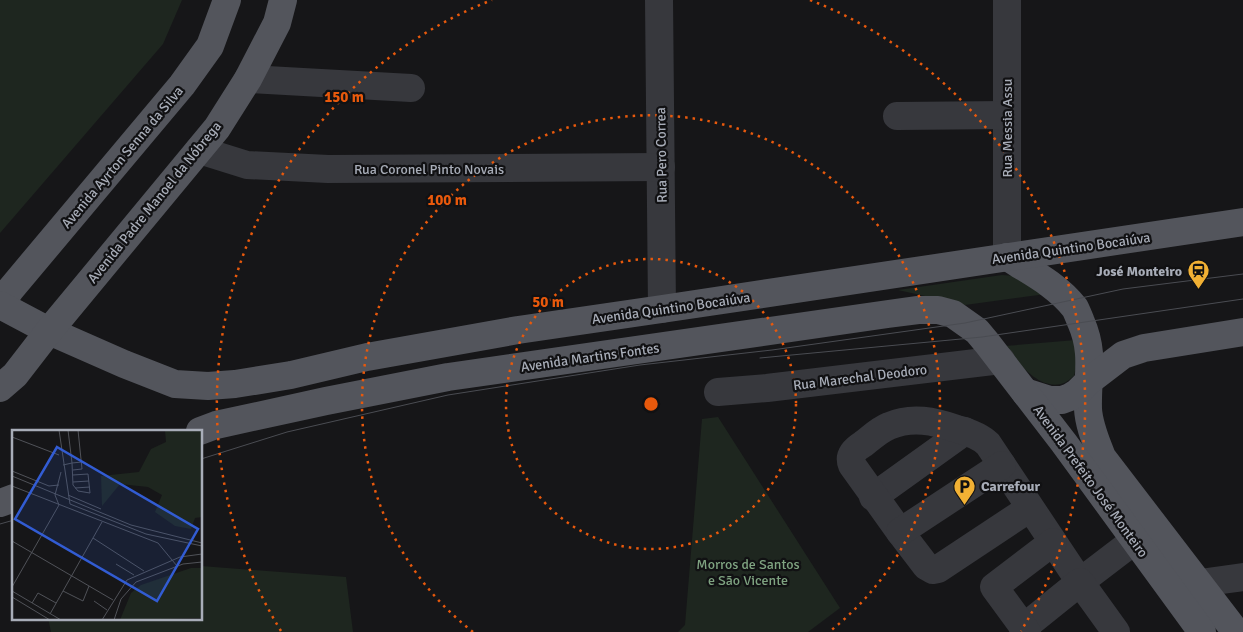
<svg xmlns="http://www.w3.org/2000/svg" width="1243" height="632" viewBox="0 0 1243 632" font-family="Signika,sans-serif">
  <rect width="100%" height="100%" fill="#161618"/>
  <g fill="#1e261f">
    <path d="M0,0H182L163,44L0,233Z"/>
    <path d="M1002,275L1016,276L1046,294L965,305L898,290Z"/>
    <path d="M1076,340L1077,362L1074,376C1071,378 1067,382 1064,383C1039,392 1018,362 1005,346Z"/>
    <path d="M718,417L840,608L808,632H678L685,625L702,419Z"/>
    <path d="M201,566L346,577L353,632H51L48,618H201Z"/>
  </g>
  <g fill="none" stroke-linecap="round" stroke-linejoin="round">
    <g stroke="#37383d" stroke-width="28">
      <path d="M659,0L662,309"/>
      <path d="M1007,0V257"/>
      <path d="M248,79L411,88"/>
      <path d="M897,116L1007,115"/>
      <path d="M199,150L247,165L328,169L661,167"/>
      <path d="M718,392L767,388L1001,360"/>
      <path d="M873,497L965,431"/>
      <path d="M1030,508L938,569L933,570L926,566L900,532L852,465C848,455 855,449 863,444C871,438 879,430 889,426C912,416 934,421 957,429C968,432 980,436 988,444L1080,582L1135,540"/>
      <path d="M900,532L1002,465"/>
      <path d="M1200,583L1243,577"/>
      <path d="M1023,628L1080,582L1116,632"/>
      <path d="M1027,632L994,587L1053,542"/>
    </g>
    <g stroke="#53555c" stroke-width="28">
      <path d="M1007,257C1031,272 1057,285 1075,308C1077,312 1079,317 1081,322C1095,354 1087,376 1088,409C1089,426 1096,441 1102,457L1236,632"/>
      <path d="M0,304L10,290L182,85L210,46L227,0"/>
      <path d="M0,305L49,331L124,364L175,384L208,386L235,384L291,375L367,357L518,330L662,309L1243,222"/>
      <path d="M0,388L15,375L49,331L217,128L248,79L277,23L283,0"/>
      <path d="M1025,392L1050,400H1062L1070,397L1078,392L1089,381L1123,355L1144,348L1243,332"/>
      <path d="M200,431L216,425L326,401L448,377L888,314L918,310H938L953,314L977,331L987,343L1064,443L1202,632"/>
      <path d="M0,503L14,498"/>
    </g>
    <g stroke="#4a4c52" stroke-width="1">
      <path d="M760,358L982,337L1243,299"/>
      <path d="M201,459L287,432L448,395L640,365L772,350L965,323L1123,289L1243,274"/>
      <path d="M0,524L14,520"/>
    </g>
  </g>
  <g fill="none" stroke="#e8590c" stroke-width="2.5" stroke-dasharray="2.5 5">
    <circle cx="651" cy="404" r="145"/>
    <path d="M473 632A289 289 0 1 1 829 632"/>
    <path d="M281 631A434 434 0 0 1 492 0M810 0A434 434 0 0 1 1021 631"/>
  </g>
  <defs>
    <symbol id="station-pin" viewBox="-11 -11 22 30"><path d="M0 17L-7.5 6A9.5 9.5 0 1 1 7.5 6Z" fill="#f2b134" stroke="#111113"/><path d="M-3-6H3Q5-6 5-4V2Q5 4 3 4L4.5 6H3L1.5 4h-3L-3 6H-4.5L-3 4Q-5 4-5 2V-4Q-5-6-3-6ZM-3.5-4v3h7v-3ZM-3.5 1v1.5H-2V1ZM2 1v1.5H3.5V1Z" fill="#111"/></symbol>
    <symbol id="parking-pin" viewBox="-11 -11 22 30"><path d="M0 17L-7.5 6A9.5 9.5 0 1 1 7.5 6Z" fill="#f2b134" stroke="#111113"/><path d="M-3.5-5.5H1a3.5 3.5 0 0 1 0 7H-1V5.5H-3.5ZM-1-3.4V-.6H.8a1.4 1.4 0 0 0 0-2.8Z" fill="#111"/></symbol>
  </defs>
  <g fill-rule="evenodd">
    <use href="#station-pin" x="1186" y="258" width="25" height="34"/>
    <use href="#parking-pin" x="952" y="474" width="25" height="34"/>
  </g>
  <g text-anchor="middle" stroke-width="4.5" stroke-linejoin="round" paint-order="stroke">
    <g font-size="14" fill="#a8adb8" stroke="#111113">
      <text transform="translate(1007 128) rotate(-90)" y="5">Rua Messia Assu</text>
      <text transform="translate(661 155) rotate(-91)" y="5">Rua Pero Correa</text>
      <text transform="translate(122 157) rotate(-50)" y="5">Avenida Ayrton Senna da Silva</text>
      <text x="429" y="174">Rua Coronel Pinto Novais</text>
      <text transform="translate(154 202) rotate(-51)" y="5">Avenida Padre Manoel da Nóbrega</text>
      <text transform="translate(1071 248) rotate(-8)" y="5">Avenida Quintino Bocaiúva</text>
      <text transform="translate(671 308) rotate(-8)" y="5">Avenida Quintino Bocaiúva</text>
      <text transform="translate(590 357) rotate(-8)" y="5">Avenida Martins Fontes</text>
      <text transform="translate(860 377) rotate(-7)" y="5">Rua Marechal Deodoro</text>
      <text transform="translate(1091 481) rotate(54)" y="5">Avenida Prefeito José Monteiro</text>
    </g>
    <g font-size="14" font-weight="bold" fill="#a8adb8" stroke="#111113" text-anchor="end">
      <text x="1182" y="276">José Monteiro</text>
      <text x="981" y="491" text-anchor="start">Carrefour</text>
    </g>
    <g font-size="14" fill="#7fa381" stroke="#111113">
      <text x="748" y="569">Morros de Santos<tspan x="748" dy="16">e São Vicente</tspan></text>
    </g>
  </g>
  <g transform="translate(12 430)">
    <rect width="190" height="190" fill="#161618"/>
    <path d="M153,0H190V87L183,88L179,99L163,96L143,82L150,65L136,57L108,54L90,76L89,46L127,42L139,19L154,12ZM179,138H190V188L108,190L119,163L129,155Z" fill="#1e261f"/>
    <path fill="none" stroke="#505258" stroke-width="1" d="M47,0L58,74L134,104L190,116M56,0L60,33L70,32M0,7L47,25M51,35L60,33L61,55L66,61L78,63L76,44L61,45M61,40L70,39L66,0M0,41L37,56L47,55M0,46L119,95L190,113M61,52L77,51M0,56L146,113L165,136M63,58L78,57M56,65L89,79M47,75L43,65L49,42M81,108L132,141M0,111L101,170M104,134L122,145M0,157L47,75M0,161L49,190M51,161L71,171L77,156M0,167L38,190M82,171L95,180M20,173L26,163L44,173M38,184L90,92M90,190L115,150L168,127L190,124M102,190L109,169L124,152L171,134L190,132"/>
    <path fill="#325cd3" fill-opacity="0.15" stroke="#325cd3" stroke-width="2.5" d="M45,17L186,99L145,171L3,89Z"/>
    <rect width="190" height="190" fill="none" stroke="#a8adb8" stroke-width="2.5"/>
  </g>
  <circle cx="651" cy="404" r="8" fill="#e8590c" stroke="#111113" stroke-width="2.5"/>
  <g font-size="15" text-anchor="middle" font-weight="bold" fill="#e8590c" stroke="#111113" stroke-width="4.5" stroke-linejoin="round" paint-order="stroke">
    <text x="344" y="102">150 m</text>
    <text x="447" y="205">100 m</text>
    <text x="548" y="307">50 m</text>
  </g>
</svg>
